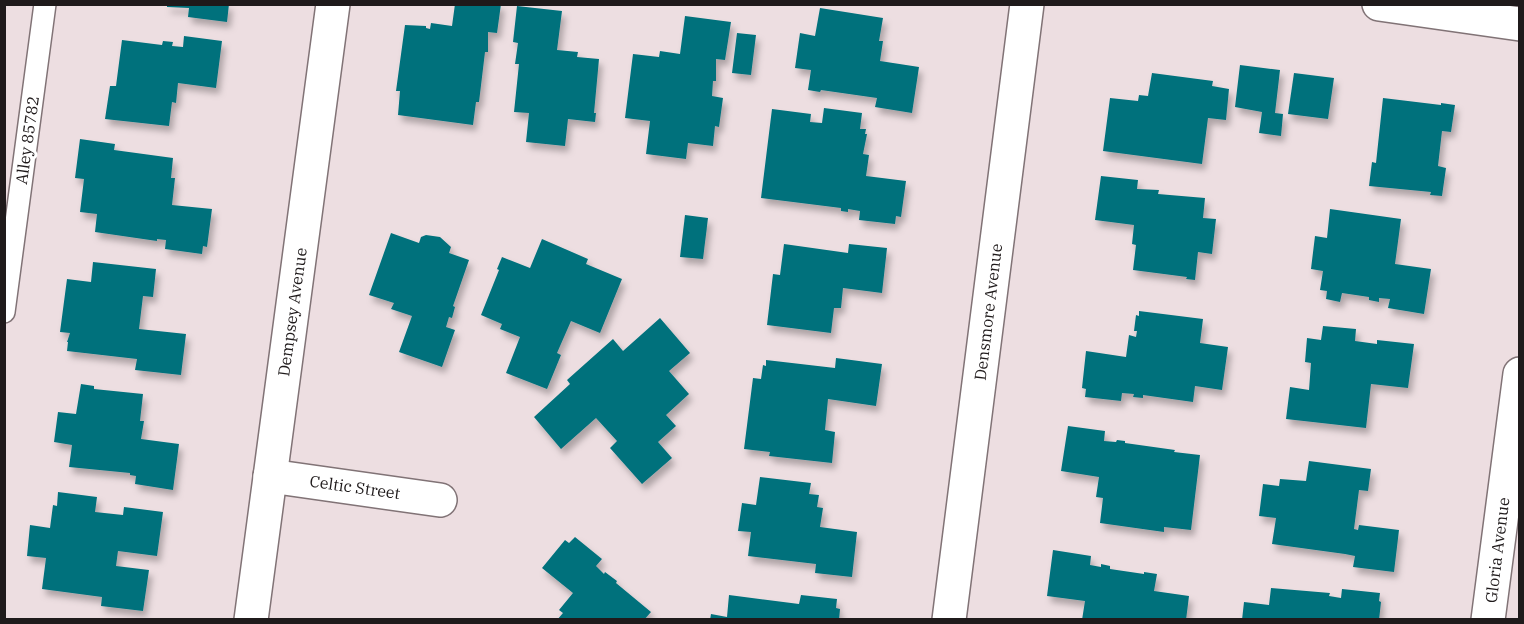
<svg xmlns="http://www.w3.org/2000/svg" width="1524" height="624" viewBox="0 0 1524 624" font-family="'IBM Plex Serif',serif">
  <defs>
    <filter id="shadow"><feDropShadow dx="3.5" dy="6" stdDeviation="3" flood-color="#0004"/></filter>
  </defs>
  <rect width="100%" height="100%" fill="#eddee1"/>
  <g fill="#00717c" filter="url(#shadow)">
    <path d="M167,4H229L227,22L188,17L189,8L167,7Z"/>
    <path d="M455,4H501L497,33L488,32V52H485L479,102H476L473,125L398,115L400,91H396L405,25L426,26V28L430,29L431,23L452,26Z"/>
    <path d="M517,6L562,11L557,50L578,52L577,57L599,59L594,113H596L595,122L568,119L565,146L526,142L529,113L514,112L519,64H515L518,43L513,42Z"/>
    <path d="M820,8L883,18L879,41H883L880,61L919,67L912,113L875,107L877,98L821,90L820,92L808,90L811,70L795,68L800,33L815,36Z"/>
    <path d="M685,16L731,22L725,60L716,59V81H713L712,96L723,98L719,127L715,126L713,146L688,143L686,159L646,154L650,121L625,118L633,54L659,57L660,51L680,54Z"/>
    <path d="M737,33L756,35L751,75L732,73Z"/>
    <path d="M184,36L222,41L216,88L178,83L176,103L172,102L169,126L105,119L110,86H116L122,40L162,45L163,41L173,42L172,46L183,47Z"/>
    <path d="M1240,65L1280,70L1275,113L1283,114L1281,136L1259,133L1262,112L1235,107Z"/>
    <path d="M1152,73L1213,81L1212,86L1229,89L1226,120L1208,118L1202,164L1103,151L1110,98L1138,101L1139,95L1148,96Z"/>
    <path d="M1294,73L1334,78L1328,119L1288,114Z"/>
    <path d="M1383,98L1441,105V103L1455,105L1451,132L1442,131L1438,166L1446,168L1442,196L1430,195L1431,192L1369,186L1372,162L1376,163Z"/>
    <path d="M824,108L862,113L860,129H866L865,134H867L863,154L869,155L866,176L906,181L901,217L896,216L895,224L859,220L860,211L848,209V212L841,211V208L761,198L772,109L811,114L810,122L822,123Z"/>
    <path d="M80,139L115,144L114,150L173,158L171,178H175L172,205L212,209L207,247L203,246L202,254L165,249L166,240L157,239V241L95,232L97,214L80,212L84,179L75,178Z"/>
    <path d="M1101,176L1138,180L1137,189L1159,190L1158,194L1205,198L1203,218L1216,219L1212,254L1198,252L1195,280L1186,279L1187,277L1133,270L1136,245L1132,244L1134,225L1095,220Z"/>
    <path d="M1330,209L1401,219L1395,264L1431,269L1424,314L1388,308L1390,299L1379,298V302L1369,300V297L1342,293L1340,302L1326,299L1327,291L1320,290L1323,271L1311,269L1315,236L1327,238Z"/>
    <path d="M685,215L708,218L703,259L680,257Z"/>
    <path d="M391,233L419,243L421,237L426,235L440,237L451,247L449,253L469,260L453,306L455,307L452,318L449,317L446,327L455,330L442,367L399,352L412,316L391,309L394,303L369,295Z"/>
    <path d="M542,239L588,259L586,264L622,279L600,333L571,321L557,353L561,355L547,389L506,373L520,337L500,329L502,324L481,315L499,270L497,269L502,257L530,268Z"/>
    <path d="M784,244L848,253L849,244L887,248L882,293L843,288L841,308H834L831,333L767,325L773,274L780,275Z"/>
    <path d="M93,262L156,269L153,297L143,296L139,329L186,334L181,375L135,370L137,359L67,351L68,342H67L70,333L60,332L67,279L91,282Z"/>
    <path d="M1139,311L1203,319L1200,343L1228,347L1222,390L1195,386L1193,402L1143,395V398L1133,397L1134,394L1122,393L1121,401L1085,397L1086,389L1082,388L1086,351L1126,357L1129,335L1136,337L1137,331H1134L1136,315L1139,316Z"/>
    <path d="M660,318L690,353L669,371L689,394L666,415L676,426L658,442L672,458L642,484L610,448L617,441L596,418L561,449L534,417L570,384L567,380L613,339L623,351Z"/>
    <path d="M1323,326L1356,329L1355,341L1377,344V340L1414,344L1408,388L1371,384L1366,428L1286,419L1290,387L1309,390L1311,363L1305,362L1307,338L1321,340Z"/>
    <path d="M836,358L882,364L876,406L828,399L825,430L835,432L832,463L769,456L770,452L744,449L753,378L761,379L763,365L766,366V360L835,368Z"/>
    <path d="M81,384L94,386V389L143,394L140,421H144L141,439L179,444L173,490L135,484L136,476L130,475V473L69,467L72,445L54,442L58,412L76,414Z"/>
    <path d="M1068,426L1105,431L1104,441L1116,442L1117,440L1125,441V443L1175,450L1174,452L1200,455L1191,530L1164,527V532L1100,523L1103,498L1096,497L1099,477L1061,471Z"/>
    <path d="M1309,461L1371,469L1368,491L1359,490L1354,529L1358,530L1359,525L1399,530L1394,572L1353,567L1355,556L1345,554L1272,544L1276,518L1259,516L1263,484L1279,486L1280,479L1306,481Z"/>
    <path d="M760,477L811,483L809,494L819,495L817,507L823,508L820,527L857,532L852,577L815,573L816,564L748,556L751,532L738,531L742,503L756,505Z"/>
    <path d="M58,492L97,497L95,512L123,515L124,507L163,512L157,556L118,551L116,566L149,570L143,611L101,606L102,597L42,589L46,558L27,556L30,525L50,528L53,505L57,506Z"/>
    <path d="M575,537L602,559L596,566L604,574L605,572L617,581L616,583L651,612L644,620H557L563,613L559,610L573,593L542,568L565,540L569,543Z"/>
    <path d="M1053,550L1091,556L1090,565L1101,567V564L1110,566V569L1144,574V572L1157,574L1154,591L1189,596L1186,620H1082L1085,601L1047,596Z"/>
    <path d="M1271,588L1330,593L1329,596L1341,598L1342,589L1380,593L1379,601L1381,602L1379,620H1242L1244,602L1269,605Z"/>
    <path d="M729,595L799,604L801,595L837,599L836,608L840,609L839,620H710L711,614L727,617Z"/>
  </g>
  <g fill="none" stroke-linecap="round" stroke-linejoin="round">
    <defs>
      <path id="lane" d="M4,312L45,4"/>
      <g id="street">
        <path d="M270,476L440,500"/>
        <path d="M251,620L333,4"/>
        <path d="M949,620L1027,4"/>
        <path d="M1488,620L1520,374"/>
      </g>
      <path id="secondary" d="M1379,4L1520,24"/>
    </defs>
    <use href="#lane" stroke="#817376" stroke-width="24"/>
    <use href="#street" stroke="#817376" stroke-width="36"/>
    <use href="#secondary" stroke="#817376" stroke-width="36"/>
    <use href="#lane" stroke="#fff" stroke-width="21"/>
    <use href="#street" stroke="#fff" stroke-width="33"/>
    <use href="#secondary" stroke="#fff" stroke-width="33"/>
  </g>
  <g text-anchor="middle" stroke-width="6" stroke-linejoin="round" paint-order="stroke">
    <g font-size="16" fill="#1f1a1b" stroke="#fff">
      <text transform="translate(27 140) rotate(-82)" y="6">Alley 85782</text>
      <text transform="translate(292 312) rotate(-82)" y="6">Dempsey Avenue</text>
      <text transform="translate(988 312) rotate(-83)" y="6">Densmore Avenue</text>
      <text transform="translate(355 487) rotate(8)" y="6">Celtic Street</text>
      <text transform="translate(1497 550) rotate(-83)" y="6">Gloria Avenue</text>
    </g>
  </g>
  <rect width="1524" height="624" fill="none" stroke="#1f1a1b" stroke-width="12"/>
</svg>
